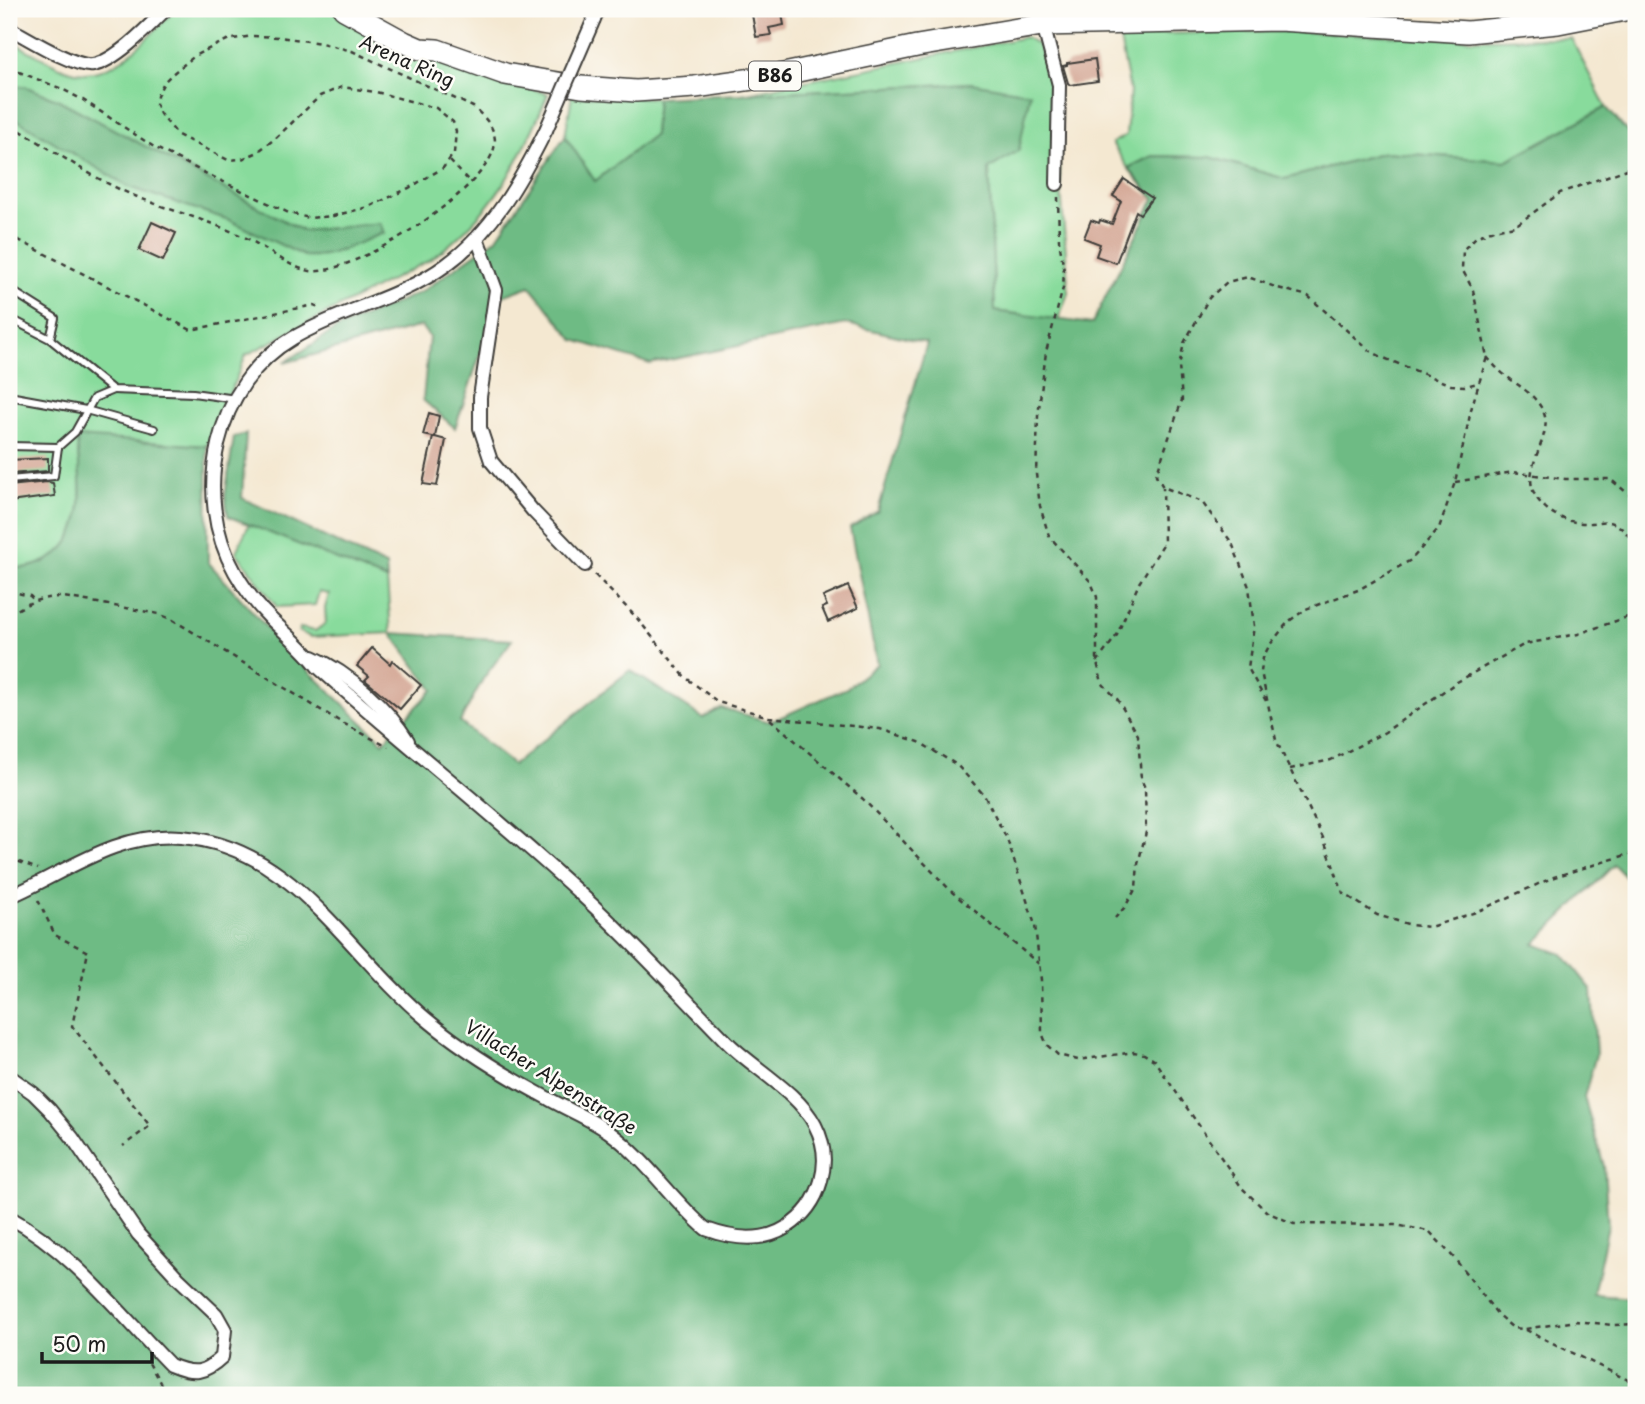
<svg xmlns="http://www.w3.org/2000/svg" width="1645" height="1404" viewBox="0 0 1645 1404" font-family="'Playpen Sans',sans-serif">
  <rect width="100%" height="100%" fill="#fdfcf7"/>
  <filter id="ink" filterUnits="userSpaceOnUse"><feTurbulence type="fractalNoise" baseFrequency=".0143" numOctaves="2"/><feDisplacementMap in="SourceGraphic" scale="14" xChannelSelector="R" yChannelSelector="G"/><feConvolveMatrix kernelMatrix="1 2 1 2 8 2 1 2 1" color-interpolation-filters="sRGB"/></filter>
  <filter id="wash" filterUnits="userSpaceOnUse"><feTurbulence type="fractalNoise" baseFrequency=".00686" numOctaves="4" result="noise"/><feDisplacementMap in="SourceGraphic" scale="28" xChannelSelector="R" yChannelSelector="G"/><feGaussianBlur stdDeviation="1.57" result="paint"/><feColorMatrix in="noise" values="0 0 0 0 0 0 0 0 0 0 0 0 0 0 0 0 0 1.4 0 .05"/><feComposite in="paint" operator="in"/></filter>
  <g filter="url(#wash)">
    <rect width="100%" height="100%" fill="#f4e8d1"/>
    <g fill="#88db9c" stroke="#527c5c" stroke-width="2">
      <path d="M176,9H337L489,76L548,94C519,165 493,214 430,260L246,355L207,446L77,438C79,481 93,538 46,561C33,567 23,570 9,567V40C28,50 47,62 68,70C111,86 149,35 176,9Z"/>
      <path d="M1281,31L1474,39L1571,38L1606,107L1506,161L1385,152L1285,179L1210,157L1152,156L1128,168L1112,143L1126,135L1130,91L1119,35Z"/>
      <path d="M1026,37L1039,46L1053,88L1067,267L1068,293L1058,320L995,312L989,169L971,83L742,94Z"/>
      <path d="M572,95L657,98L654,135L595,182L565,136Z"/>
      <path d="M249,524L387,580L391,633L311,637L299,632L300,628L315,631L326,623L325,608L329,594L319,592L315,605L277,607L236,552Z"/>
    </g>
    <g fill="#6ebb84" stroke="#456c50" stroke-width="2">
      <path d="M971,83L1030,93L1019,150L989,169L995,311L1092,324L1154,199L1128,168L1152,156L1210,157L1285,179L1385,152L1506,161L1606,107L1636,142V888L1614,865L1534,944L1563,954L1592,990L1596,1055L1584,1097L1604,1166L1608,1226L1593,1295L1636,1298V1395H9V567C23,569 33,567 46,561C93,537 79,481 77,437L207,446L208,562L287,650L383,742L433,690L391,633L512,640L483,679L460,722L513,765L630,670L703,718L722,708L770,722L847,688L877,664L850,528L878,511L927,343L846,324L650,364L574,340L530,286L500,297L455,428L423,400L429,337L421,326L284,363L336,329L421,292L496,239L565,136L595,181L654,135L657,98Z"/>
      <path d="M9,85L27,87L59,100L303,231L380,223L384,233C359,242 330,259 304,256L229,220L129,187L9,115Z"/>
      <path d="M246,434L242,498L386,566L387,580L228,516L225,496L234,437Z"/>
    </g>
    <g id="blocks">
      <g fill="#d3a593">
        <path d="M751,9H781L784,25L769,28L771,35L756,37Z"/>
        <path d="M1095,59L1098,81L1070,85L1068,83L1063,66L1067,65V63Z"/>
        <path d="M1124,179L1152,198L1140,214L1136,211L1116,263L1096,256L1100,244L1084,238L1091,220L1099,223L1100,220L1112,224L1121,201L1113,196Z"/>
        <path d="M152,222L176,233L163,261L139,250Z"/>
        <path d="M429,413L439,416L435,437L446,440L437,486L423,484L433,437L423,435Z"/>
        <path d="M48,458V471L9,474V460Z"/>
        <path d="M47,482L53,483L55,496L9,502V486Z"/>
        <path d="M848,586L858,608L828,622L822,608L827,606L823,597Z"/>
        <path d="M372,648L390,664L392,660L421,685L400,709L365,680L369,676L357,666Z"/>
      </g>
    </g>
  </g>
  <g filter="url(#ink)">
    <use href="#blocks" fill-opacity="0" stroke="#3c3b37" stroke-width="2"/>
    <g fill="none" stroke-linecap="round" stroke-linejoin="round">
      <defs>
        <g id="lane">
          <path d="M9,289L55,318L50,339"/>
          <path d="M9,318L50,339L113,390L193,393L236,399"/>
          <path d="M9,396L86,410L154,429"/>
          <path d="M9,446L58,447L75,432L94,398L113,390"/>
          <path d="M9,480L54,476L58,447"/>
        </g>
        <g id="street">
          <path d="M1039,9L1059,85L1057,184"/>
          <path d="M594,19L598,9"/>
          <path d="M9,28C26,37 75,68 93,65C116,61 150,25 166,9"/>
          <path d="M477,238L496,290L480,397V428L491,461L533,511L585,565"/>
          <path d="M313,657C349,673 387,707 408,741"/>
          <path d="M9,897C65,873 116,832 181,837C294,846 346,952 425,1018C463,1050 506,1076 549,1099C568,1110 591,1119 609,1132C647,1160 671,1199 706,1229C733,1239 762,1243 787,1227C821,1205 834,1161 815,1125C798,1092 753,1068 727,1042C680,994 635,944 586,899C499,818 406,746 318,667C305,649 286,634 270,618C257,605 244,588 235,572C191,495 215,383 293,338C342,309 400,299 446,265C493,231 521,180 546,130"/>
          <path d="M9,1076L33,1093L50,1110L72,1137L138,1234L178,1278L216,1314L225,1330L222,1357C204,1374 194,1375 170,1365C120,1314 73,1252 9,1217"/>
        </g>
        <path id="primary" d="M344,9L404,42L420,49L437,50L505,74L581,87L636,91L695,87L774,76L917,46L1042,25L1279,20L1468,32L1558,23L1630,9"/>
      </defs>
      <use href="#lane" stroke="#3c3b37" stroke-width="10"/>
      <use href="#street" stroke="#3c3b37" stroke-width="16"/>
      <use href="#primary" stroke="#3c3b37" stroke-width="24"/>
      <g stroke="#3c3b37" stroke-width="2.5" stroke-dasharray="5 5" stroke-linecap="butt">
        <path d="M9,68L62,89L83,100L154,147L207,174L289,213L309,218L333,216L369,207L409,188L443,168L454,153L456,131L453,122L436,108L376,92L342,87L320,96L276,138L256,153L242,159L228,160L178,135L160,114L156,105L157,96L164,82L172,74L196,55L227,40L253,36L280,37L321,43L352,51L473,107C483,116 495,126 495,142C494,187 351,277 310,271C289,268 264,246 244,237C204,218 159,208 119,189C81,171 46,145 9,124"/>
        <path d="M450,161L469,181"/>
        <path d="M1636,162L1627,169L1560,193L1515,226L1493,230L1476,237L1463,250L1462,269L1473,290L1487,357L1472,406L1455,482L1439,528L1411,560L1358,590L1306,609L1288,622L1269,646L1263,658L1261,672L1276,740L1324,840L1343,893L1377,915L1411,925L1430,927L1476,912L1554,877L1636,852"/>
        <path d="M1058,197L1059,240L1064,271L1063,288L1046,352L1038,416L1036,474L1040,506L1049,536L1091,582L1097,597V662L1102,683L1118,700L1138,735L1141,779L1145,788L1146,832L1138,864L1136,888L1125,907L1115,918"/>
        <path d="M9,235L191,330L314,305L322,308"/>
        <path d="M1487,357C1493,364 1499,371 1506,376C1519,386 1534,394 1542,409C1558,436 1514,471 1539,501C1550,515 1568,523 1586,523C1597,524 1607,518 1617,525C1624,529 1631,539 1636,545"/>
        <path d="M1455,482L1513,472L1565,479H1610L1630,495L1636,507"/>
        <path d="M595,575L636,617L685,677L718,702L769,717L880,729L919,742L957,765L984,795L1007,839L1035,925L1041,980L1042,1033L1047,1045L1058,1055L1078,1060L1134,1052L1144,1054L1154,1060L1242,1188L1267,1212L1294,1224L1395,1225L1429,1231L1455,1259L1498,1315L1513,1328L1525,1329L1576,1321L1613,1325L1636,1324"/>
        <path d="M9,591L30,596L34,600"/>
        <path d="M9,615C29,602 39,597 64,597L159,614L173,620L339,721L388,747"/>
        <path d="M1097,662L1117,635L1139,583L1164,543L1163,487"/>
        <path d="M1266,701L1248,668L1254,626L1249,587L1232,543L1202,502L1163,487L1156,475L1182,400L1179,366L1184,343L1209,298L1227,282L1248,277L1278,288L1308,296L1370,351L1384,358L1451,385L1465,386L1478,383"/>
        <path d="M770,719L863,799L952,892L1039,964"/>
        <path d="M1290,769L1331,760L1385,732L1457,682L1525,644L1578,634L1636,614"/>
        <path d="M9,858L38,869"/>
        <path d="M38,900L55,935L88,952L72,1026L150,1126L123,1146"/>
        <path d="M1526,1330L1636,1384"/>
        <path d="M149,1363L167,1395"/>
      </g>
      <use href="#lane" stroke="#fff" stroke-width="6"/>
      <use href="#street" stroke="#fff" stroke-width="12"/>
      <use href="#primary" stroke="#fff" stroke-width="21"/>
      <defs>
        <path id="street-bridge" d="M546,130L594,19"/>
      </defs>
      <use href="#street-bridge" stroke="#3c3b37" stroke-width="16" stroke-linecap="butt"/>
      <use href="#street-bridge" stroke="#fff" stroke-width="12"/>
    </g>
  </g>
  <g text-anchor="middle" stroke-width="5" stroke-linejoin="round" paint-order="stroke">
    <rect fill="#fdfcf7" stroke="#605f5e" stroke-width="2" x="749" y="61.5" width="52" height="29" rx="5"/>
    <g font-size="18" font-weight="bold" fill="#1c1c1c">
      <text x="775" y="82">B86</text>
    </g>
    <g font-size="19" fill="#1c1c1c" stroke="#fdfcf7">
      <text transform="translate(407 61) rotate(24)" y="7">Arena Ring</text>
      <text transform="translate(551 1077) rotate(32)" y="7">Villacher Alpenstraße</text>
    </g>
  </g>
  <rect width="1645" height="1404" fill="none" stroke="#fdfcf7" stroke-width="35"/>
  <path d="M42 1352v10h110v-10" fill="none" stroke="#1c1c1c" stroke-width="3.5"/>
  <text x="52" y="1352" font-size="21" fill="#1c1c1c" stroke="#fdfcf7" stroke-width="5" paint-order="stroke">50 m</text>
</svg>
